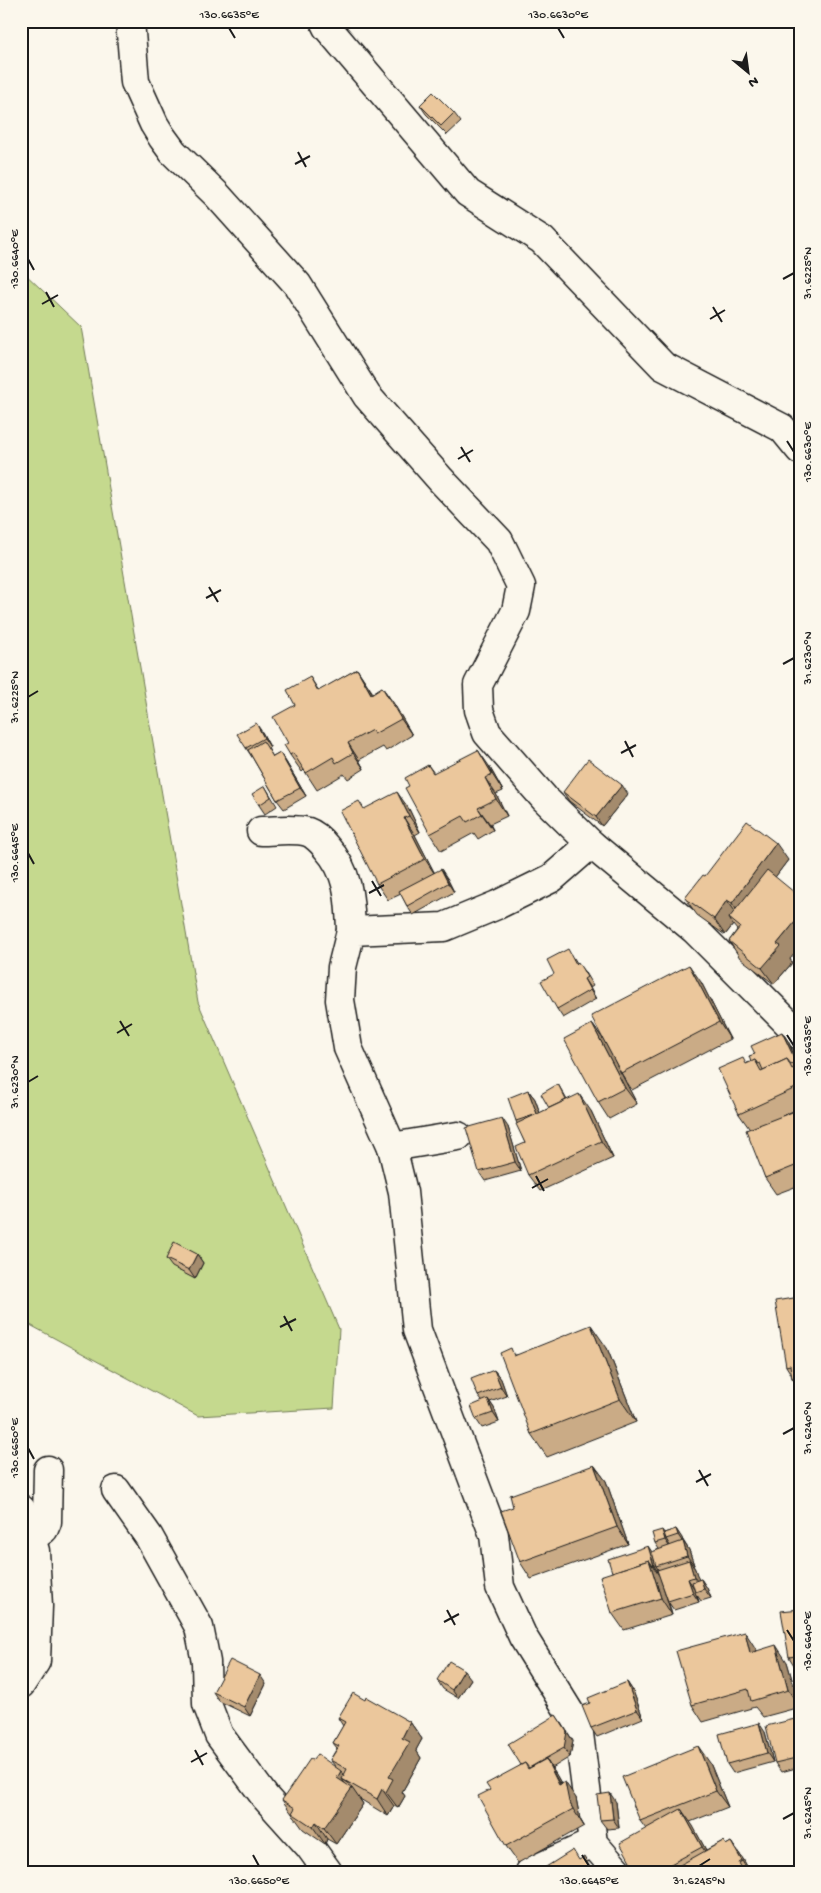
<svg xmlns="http://www.w3.org/2000/svg" width="821" height="1893" viewBox="0 0 821 1893" font-family="'Gochi Hand',sans-serif">
  <rect width="100%" height="100%" fill="#fbf7ec"/>
  <filter id="ink" filterUnits="userSpaceOnUse"><feTurbulence type="fractalNoise" baseFrequency=".02" numOctaves="2"/><feDisplacementMap in="SourceGraphic" scale="10" xChannelSelector="R" yChannelSelector="G"/><feConvolveMatrix kernelMatrix="1 2 1 2 8 2 1 2 1" color-interpolation-filters="sRGB"/></filter>
  <g filter="url(#ink)">
    <path fill="#c5d98e" stroke="#707a55" d="M21,270L81,327L198,1002L339,1329L334,1408L198,1416L21,1320Z"/>
    <g fill="none" stroke-linecap="round" stroke-linejoin="round">
      <defs>
        <g id="minor">
          <path d="M130,21L135,82L154,124L162,137L173,152L217,195L297,284L367,396L441,480L499,541L521,586L516,611L478,685L479,710L487,733L545,799L591,844L695,930L800,1035"/>
          <path d="M324,21L327,27L468,193L542,240L663,366L782,428L800,450"/>
          <path d="M261,831C275,831 294,828 308,832C314,834 322,842 326,847C349,872 350,899 351,931"/>
          <path d="M591,844L552,878L497,905L444,927L351,931L342,967L340,1000L348,1048L392,1147L403,1192L417,1330L494,1535L500,1587L523,1637L578,1726L593,1843L618,1872"/>
          <path d="M392,1147L458,1136"/>
          <path d="M116,1490L149,1537L199,1627L206,1662L207,1704L219,1735L265,1797L310,1847L328,1872"/>
          <path d="M21,1509L35,1551L38,1606L36,1661L21,1684"/>
          <path d="M32,1538L44,1529L47,1522L48,1470"/>
          <path d="M530,1872L593,1843"/>
        </g>
      </defs>
      <use href="#minor" stroke="#1c1c1c" stroke-width="31"/>
      <use href="#minor" stroke="#fbf7ec" stroke-width="28"/>
    </g>
    <g fill="#caab86" stroke="#1c1c1c">
      <path d="M420,105L454,113L461,122L447,135L426,114Z"/>
      <path d="M357,669L373,693L382,687L394,704L412,735L386,751L383,747L359,760L364,769L348,779L344,774L317,790L304,770L302,772L290,755L288,743L295,705L310,677L319,691Z"/>
      <path d="M262,732L270,747L268,748L273,757L280,753L286,762L306,796L284,809L277,800L252,757L246,748Z"/>
      <path d="M428,765L434,773L489,766L503,791L496,794L507,816L490,824L493,830L478,839L474,833L441,851L430,834Z"/>
      <path d="M265,786L277,806L265,814L259,805Z"/>
      <path d="M563,792L628,794L602,826L569,801Z"/>
      <path d="M365,809H409L420,832L415,835L434,872L447,878L454,892L413,915L407,906L401,894L388,900L377,884Z"/>
      <path d="M788,860L775,877L790,959L792,963L774,984L740,958L729,941L737,930L733,925L725,935L697,915L685,898L705,876Z"/>
      <path d="M574,958L577,963L584,971L593,986L590,988L596,999L563,1018L557,1009L554,974Z"/>
      <path d="M701,982L730,1039L632,1090L621,1073Z"/>
      <path d="M592,1024L604,1040L637,1104L609,1119L598,1102Z"/>
      <path d="M782,1032L788,1041L800,1065V1108L782,1116L800,1109V1185L776,1194L765,1178L749,1128L739,1114L747,1063L751,1062L755,1054Z"/>
      <path d="M558,1084L567,1100L591,1111L613,1158L540,1191L528,1175L525,1143L516,1121L528,1090L535,1099L540,1113L549,1108Z"/>
      <path d="M508,1127L521,1171L485,1181L479,1172Z"/>
      <path d="M197,1254L203,1263L195,1279L172,1267L166,1259Z"/>
      <path d="M800,1297V1389L792,1378L791,1374L786,1366Z"/>
      <path d="M607,1348L636,1422L547,1457L531,1434L515,1355Z"/>
      <path d="M494,1370L501,1379L507,1396L490,1402L494,1408L499,1422L482,1428L476,1419L482,1401L478,1396Z"/>
      <path d="M594,1465L606,1481L628,1544L531,1579L520,1562L513,1507Z"/>
      <path d="M676,1529L689,1550L694,1565H693L695,1569L698,1580L701,1579L707,1588L711,1598L701,1601L697,1595L699,1602L674,1610L669,1603L672,1615L624,1630L612,1613V1572L659,1549L655,1543L664,1533Z"/>
      <path d="M800,1609V1682L799,1680L797,1670L789,1657Z"/>
      <path d="M756,1649L757,1651L787,1662L800,1707L763,1717L755,1707L703,1722L692,1705Z"/>
      <path d="M471,1679L458,1698L443,1689L437,1680Z"/>
      <path d="M627,1682L633,1691L643,1718L597,1737L591,1728L590,1703Z"/>
      <path d="M266,1684L250,1716L219,1701L213,1692Z"/>
      <path d="M365,1700L410,1722L422,1739L416,1750L421,1758L402,1792L405,1796L398,1808L394,1806L388,1816L360,1799L363,1804L336,1844L327,1839L325,1844L303,1829L282,1800L336,1767L330,1760L337,1748L333,1743L343,1726L338,1718Z"/>
      <path d="M800,1718V1767L781,1772L775,1763Z"/>
      <path d="M562,1723L573,1741L570,1757L552,1768L561,1783L576,1798L580,1819L584,1826L518,1863L506,1846L490,1790L521,1765Z"/>
      <path d="M765,1732L773,1762L733,1773L727,1764Z"/>
      <path d="M710,1763L728,1807L690,1822L706,1850L723,1841L726,1845L731,1842L743,1859L750,1872H636L646,1829L640,1821Z"/>
      <path d="M616,1802L619,1828L607,1829L600,1820Z"/>
    </g>
    <g fill="#a48b6d" stroke="#1c1c1c">
      <path d="M357,669L368,686L383,711L371,694Z"/>
      <path d="M382,687L394,704L412,735L401,719Z"/>
      <path d="M256,723L262,732L270,747L264,738Z"/>
      <path d="M348,743L359,760L364,769L353,753Z"/>
      <path d="M478,750L489,766L503,791L492,774Z"/>
      <path d="M280,753L286,762L306,796L300,788Z"/>
      <path d="M485,778L496,794L507,816L496,799Z"/>
      <path d="M622,785L628,794L602,826L596,817Z"/>
      <path d="M397,792L409,809L420,832L409,816Z"/>
      <path d="M478,808L490,824L493,830L482,814Z"/>
      <path d="M404,818L415,835L436,876L425,859Z"/>
      <path d="M776,843L788,860L743,920L732,903Z"/>
      <path d="M441,869L447,878L454,892L448,883Z"/>
      <path d="M727,900L739,917L729,918L733,925L725,935L714,919Z"/>
      <path d="M800,916V947L790,959L792,963L774,984L762,968L777,944Z"/>
      <path d="M689,965L701,982L730,1039L719,1022Z"/>
      <path d="M584,979L590,988L596,999L590,990Z"/>
      <path d="M592,1024L604,1040L637,1104L625,1088Z"/>
      <path d="M782,1032L788,1041L800,1068L796,1062Z"/>
      <path d="M528,1090L535,1099L543,1122L537,1114Z"/>
      <path d="M579,1094L591,1111L613,1158L601,1141Z"/>
      <path d="M502,1118L508,1127L521,1171L515,1162Z"/>
      <path d="M197,1254L203,1263L195,1279L189,1270Z"/>
      <path d="M591,1325L607,1348L636,1422L620,1399Z"/>
      <path d="M494,1370L501,1379L507,1396L501,1387Z"/>
      <path d="M488,1399L494,1408L499,1422L493,1413Z"/>
      <path d="M594,1465L606,1481L628,1544L617,1527Z"/>
      <path d="M676,1529L682,1538L684,1544L678,1535Z"/>
      <path d="M662,1530L668,1538L666,1539L669,1544L671,1549L665,1540Z"/>
      <path d="M683,1541L689,1550L694,1565L687,1556Z"/>
      <path d="M648,1546L654,1555L656,1566L658,1569L660,1575L654,1566Z"/>
      <path d="M649,1560L660,1577L672,1615L661,1598Z"/>
      <path d="M689,1560L695,1569L701,1586L694,1577Z"/>
      <path d="M688,1579L694,1588L695,1592L699,1602L693,1593Z"/>
      <path d="M701,1579L707,1588L711,1598L704,1589Z"/>
      <path d="M745,1632L756,1649L762,1669L750,1653Z"/>
      <path d="M776,1645L787,1662L800,1707L788,1690Z"/>
      <path d="M464,1670L471,1679L458,1698L452,1690Z"/>
      <path d="M260,1675L266,1684L250,1716L244,1707Z"/>
      <path d="M627,1682L633,1691L643,1718L637,1710Z"/>
      <path d="M556,1715L573,1741L570,1757L564,1748Z"/>
      <path d="M410,1722L422,1739L416,1750L421,1758L402,1792L405,1796L398,1808L386,1792L389,1777L402,1738Z"/>
      <path d="M759,1723L765,1732L773,1762L767,1753Z"/>
      <path d="M698,1746L710,1763L728,1807L716,1791Z"/>
      <path d="M546,1759L557,1776L567,1795L565,1782L576,1798L580,1819L584,1826L573,1809Z"/>
      <path d="M341,1771L350,1784L342,1779L350,1791L352,1788L363,1804L336,1844L324,1828L337,1778Z"/>
      <path d="M382,1789L394,1806L388,1816L377,1799Z"/>
      <path d="M610,1793L616,1802L619,1828L613,1819Z"/>
      <path d="M681,1809L693,1826L713,1863L702,1847Z"/>
      <path d="M316,1822L327,1839L325,1844L313,1827Z"/>
      <path d="M731,1842L743,1859L750,1872H749L742,1861Z"/>
    </g>
    <g fill="#ebc79c" stroke="#1c1c1c">
      <path d="M433,92L454,113L441,126L420,105Z"/>
      <path d="M357,669L371,694L382,687L401,719L374,734L372,730L348,743L353,753L336,763L333,757L306,773L293,753L290,755L284,745L288,743L273,717L295,705L287,690L310,677L318,691Z"/>
      <path d="M256,723L264,738L246,748L237,734Z"/>
      <path d="M263,741L273,757L280,753L300,788L277,800L248,750Z"/>
      <path d="M478,750L492,774L485,778L496,799L478,808L482,814L467,822L463,816L430,834L405,788L409,786L405,778L428,765L433,773Z"/>
      <path d="M588,759L622,785L596,817L563,792Z"/>
      <path d="M265,786L271,797L259,805L252,794Z"/>
      <path d="M397,792L409,816L404,818L425,859L377,884L340,811L359,801L364,809Z"/>
      <path d="M747,821L776,843L732,903L727,900L714,919L685,898L703,875L705,876Z"/>
      <path d="M441,869L448,883L407,906L399,891Z"/>
      <path d="M767,870L800,897V916L777,944L781,946L762,968L729,941L740,927L729,918Z"/>
      <path d="M568,949L576,964L578,962L587,977L584,979L590,990L557,1009L541,981L554,974L547,960Z"/>
      <path d="M689,965L719,1022L621,1073L591,1016Z"/>
      <path d="M592,1024L625,1088L598,1102L564,1039Z"/>
      <path d="M782,1032L796,1062L791,1064L787,1059L763,1070L760,1063L758,1064L755,1060L751,1062L749,1056L755,1054L751,1046Z"/>
      <path d="M743,1058L746,1064L755,1060L761,1071L787,1059L792,1069L800,1065V1086L739,1114L718,1069Z"/>
      <path d="M558,1084L566,1100L549,1108L541,1094Z"/>
      <path d="M528,1090L537,1114L516,1121L508,1098Z"/>
      <path d="M579,1094L601,1141L528,1175L516,1147L525,1143L516,1124Z"/>
      <path d="M800,1109V1164L765,1178L746,1130Z"/>
      <path d="M502,1118L515,1162L479,1172L466,1128Z"/>
      <path d="M174,1242L197,1254L189,1270L166,1259Z"/>
      <path d="M800,1297V1377L792,1378L790,1365L786,1366L775,1301Z"/>
      <path d="M591,1325L620,1399L531,1434L500,1353L511,1348L514,1356Z"/>
      <path d="M494,1370L501,1387L478,1396L471,1379Z"/>
      <path d="M488,1399L493,1413L476,1419L471,1406Z"/>
      <path d="M594,1465L617,1527L520,1562L501,1511L513,1507L510,1495Z"/>
      <path d="M676,1529L678,1535L666,1539L664,1533Z"/>
      <path d="M662,1530L665,1540L655,1543L652,1533Z"/>
      <path d="M683,1541L687,1556L656,1566L652,1552Z"/>
      <path d="M648,1546L654,1566H653L649,1560L612,1572L608,1559Z"/>
      <path d="M649,1560L661,1598L612,1613L600,1576Z"/>
      <path d="M689,1560L694,1577L688,1579L693,1593L668,1601L657,1570Z"/>
      <path d="M701,1579L704,1589L695,1592L692,1582Z"/>
      <path d="M800,1609V1680H799L795,1656L789,1657L781,1611Z"/>
      <path d="M745,1632L750,1653L776,1645L788,1690L751,1701L748,1689L692,1705L676,1651Z"/>
      <path d="M230,1660L260,1675L244,1707L213,1692Z"/>
      <path d="M449,1661L464,1670L452,1690L437,1680Z"/>
      <path d="M627,1682L637,1710L591,1728L582,1706L590,1703L588,1698Z"/>
      <path d="M353,1693L365,1700L366,1697L410,1722L402,1738L410,1742L389,1777L393,1779L386,1792L382,1789L377,1799L342,1779L347,1769L330,1760L339,1746L333,1743L345,1722L338,1718Z"/>
      <path d="M556,1715L567,1732L564,1748L529,1768L525,1763L521,1765L508,1744Z"/>
      <path d="M799,1718L800,1757L775,1763L766,1726Z"/>
      <path d="M759,1723L767,1753L727,1764L719,1734Z"/>
      <path d="M698,1746L716,1791L640,1821L622,1777Z"/>
      <path d="M317,1754L341,1771L337,1778L352,1788L324,1828L316,1822L313,1827L292,1813L295,1808L282,1800L310,1759L312,1760Z"/>
      <path d="M546,1759L559,1785L565,1782L569,1802L573,1809L506,1846L478,1796L490,1790L486,1784L525,1763L528,1769Z"/>
      <path d="M610,1793L613,1819L600,1820L597,1795Z"/>
      <path d="M681,1809L702,1847L656,1872H636L620,1843Z"/>
      <path d="M723,1841L726,1845L731,1842L742,1861L739,1863L744,1872H678L683,1869L680,1865Z"/>
      <path d="M573,1850L579,1860L584,1857L593,1872H538Z"/>
      <path d="M602,1869L604,1872H597Z"/>
    </g>
  </g>
  <path fill="none" stroke="#1c1c1c" stroke-width="2" d="M229,28L235,38M558,28L564,38M298,152L306,167M295,164L310,156M28,259L34,270M783,279L794,273M46,292L54,307M42,304L58,295M713,307L722,322M710,319L725,310M787,441L794,452M461,447L470,462M458,459L473,450M209,587L218,602M206,598L221,590M783,664L794,658M28,697L38,691M625,741L633,757M621,753L636,745M28,853L34,864M372,881L381,896M369,893L384,885M120,1021L129,1036M117,1033L132,1024M787,1035L794,1046M28,1082L38,1076M536,1176L544,1191M532,1188L548,1179M284,1316L292,1331M280,1327L296,1319M783,1434L794,1428M28,1448L34,1459M699,1470L708,1486M696,1482L711,1474M447,1610L455,1625M444,1622L459,1614M787,1630L794,1641M195,1750L203,1765M191,1762L207,1753M783,1819L794,1813M253,1855L259,1866M582,1855L589,1866M699,1866L710,1859"/>
  <rect width="821" height="1893" fill="none" stroke="#fbf7ec" stroke-width="55"/>
  <g transform="translate(748 72) rotate(151)" stroke="#fbf7ec" stroke-width="4" paint-order="stroke">
  <path d="M0-4L9 19L0 12L-9 19Z" fill="#1c1c1c"/>
  <text y="-8" font-size="14" font-weight="bold" text-anchor="middle" fill="#1c1c1c">N</text>
  </g>
  <rect x="28" y="28" width="766" height="1838" fill="none" stroke="#1c1c1c" stroke-width="2"/>
  <g font-size="12" text-anchor="middle" fill="#1c1c1c">
    <text x="229" y="18">130.6635°E</text>
    <text x="558" y="18">130.6630°E</text>
    <text transform="translate(14 259) rotate(-90)" y="4">130.6640°E</text>
    <text transform="translate(807 273) rotate(-90)" y="4">31.6225°N</text>
    <text transform="translate(807 452) rotate(-90)" y="4">130.6630°E</text>
    <text transform="translate(807 658) rotate(-90)" y="4">31.6230°N</text>
    <text transform="translate(14 697) rotate(-90)" y="4">31.6225°N</text>
    <text transform="translate(14 853) rotate(-90)" y="4">130.6645°E</text>
    <text transform="translate(807 1046) rotate(-90)" y="4">130.6635°E</text>
    <text transform="translate(14 1082) rotate(-90)" y="4">31.6230°N</text>
    <text transform="translate(807 1428) rotate(-90)" y="4">31.6240°N</text>
    <text transform="translate(14 1448) rotate(-90)" y="4">130.6650°E</text>
    <text transform="translate(807 1641) rotate(-90)" y="4">130.6640°E</text>
    <text transform="translate(807 1813) rotate(-90)" y="4">31.6245°N</text>
    <text x="259" y="1884">130.6650°E</text>
    <text x="589" y="1884">130.6645°E</text>
    <text x="699" y="1884">31.6245°N</text>
  </g>
</svg>
